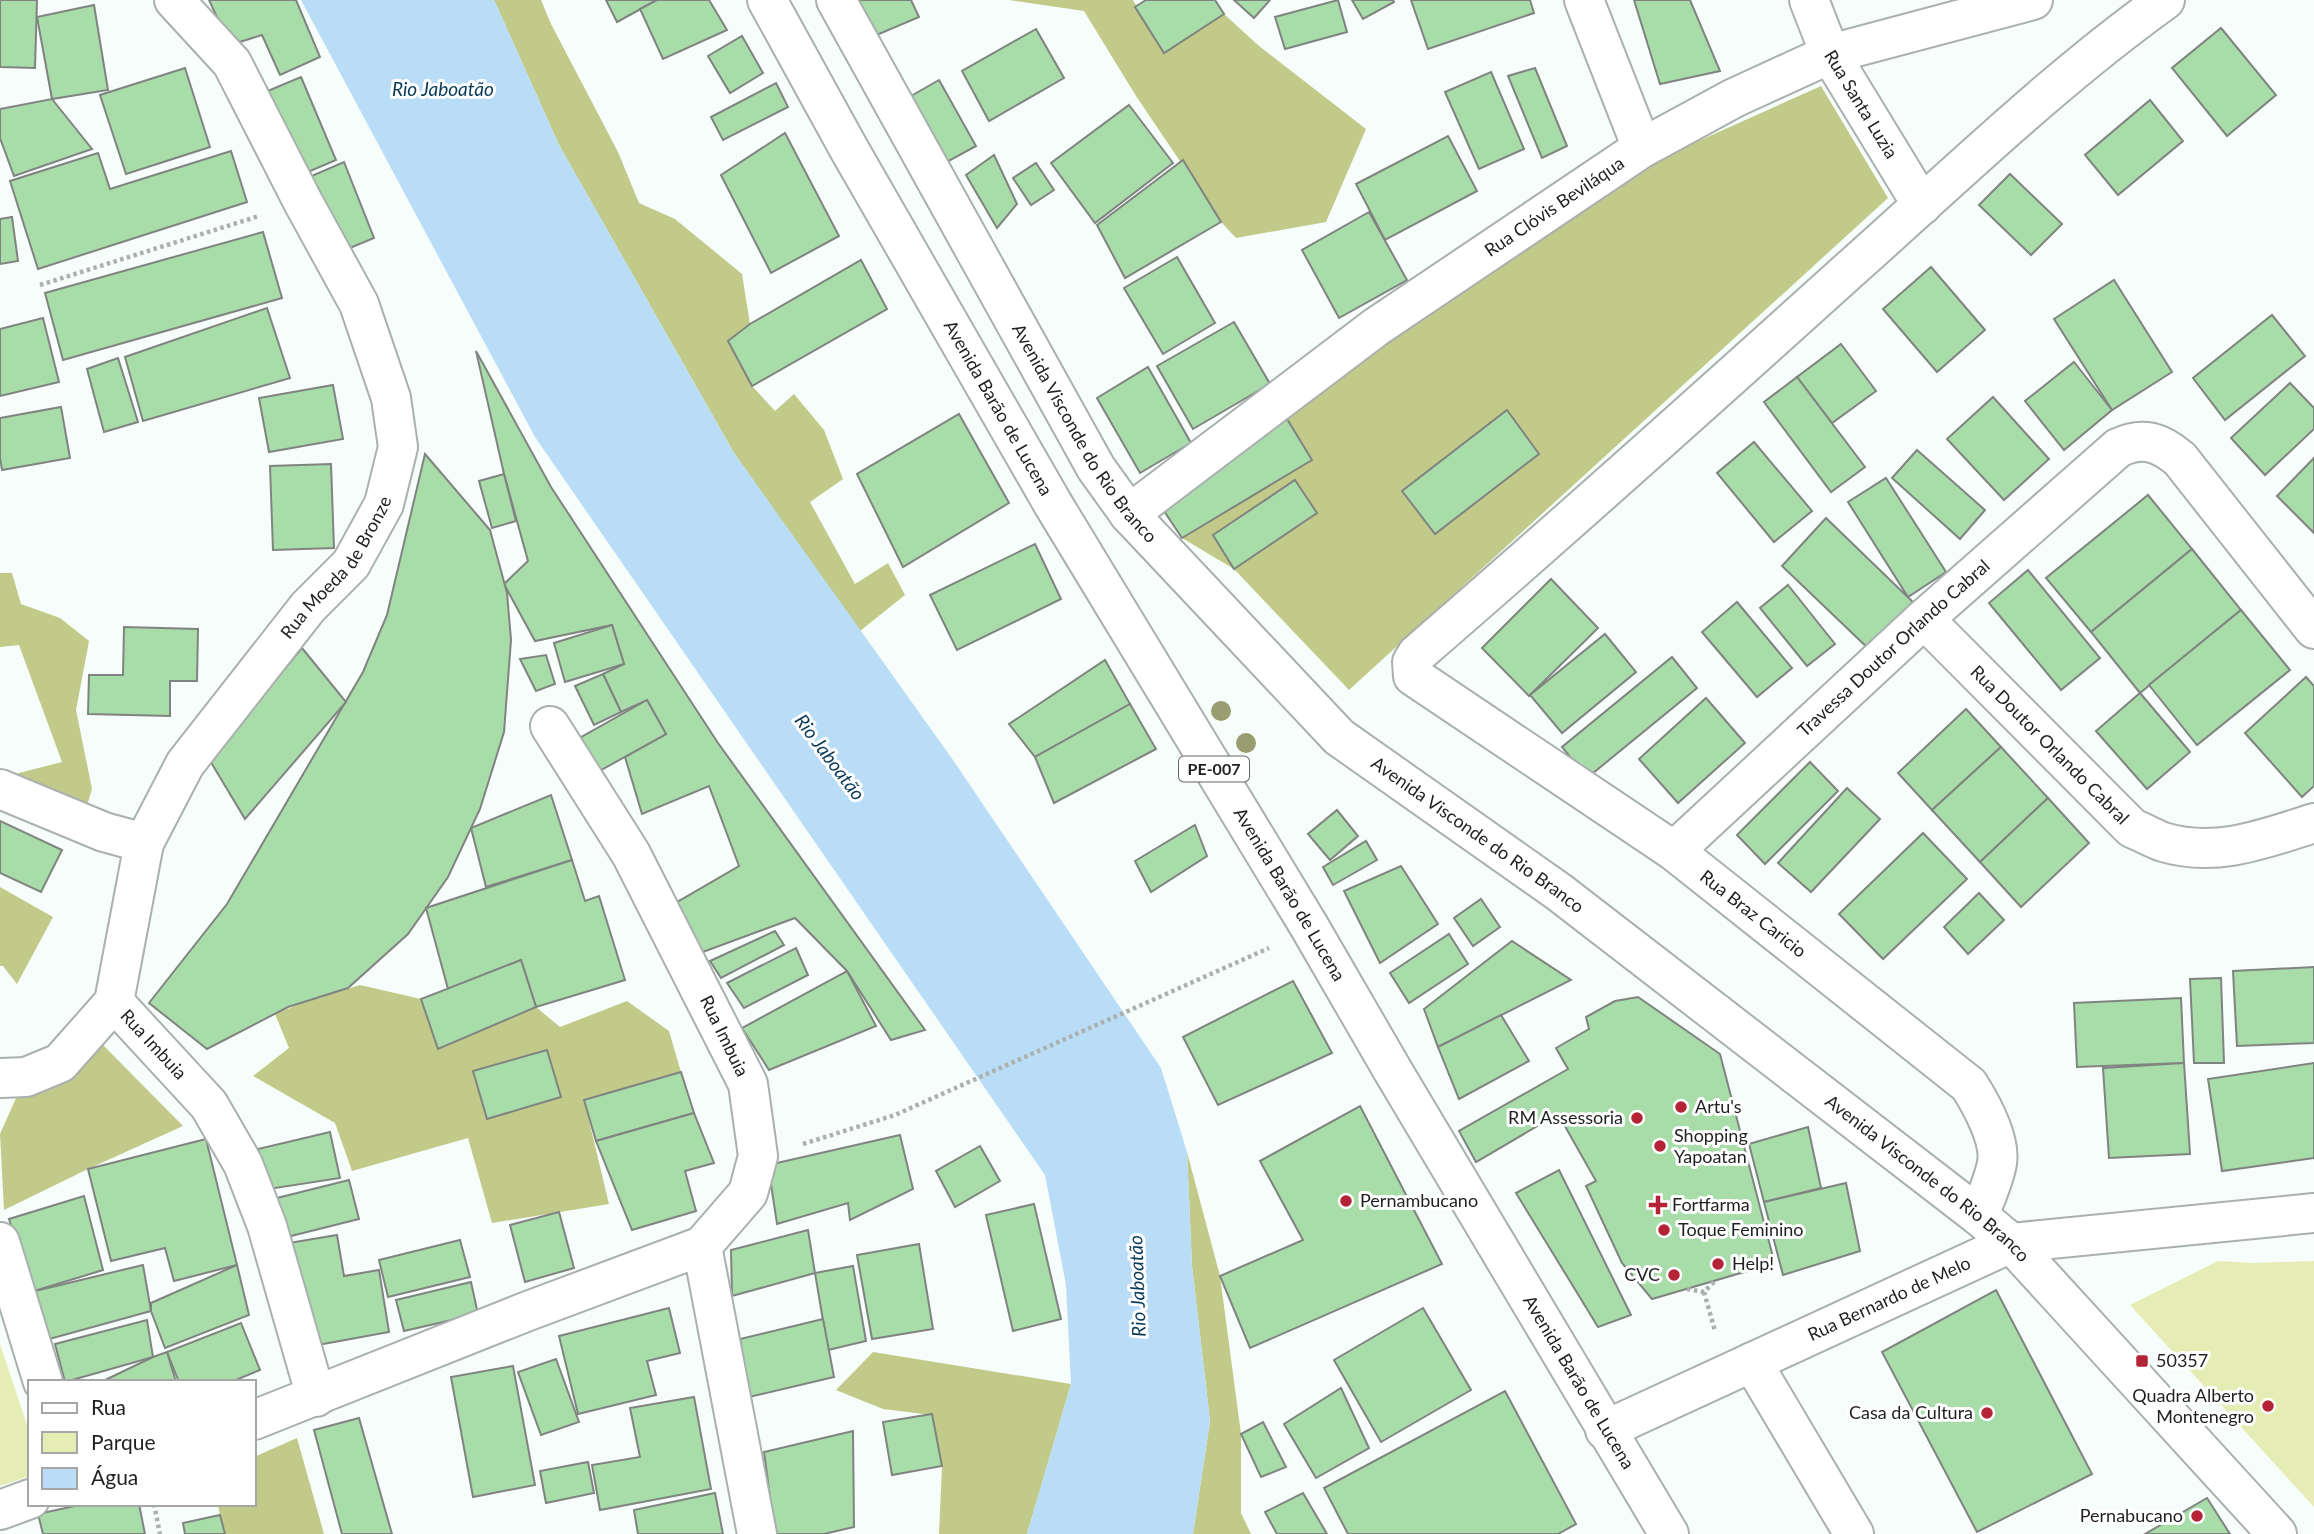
<svg xmlns="http://www.w3.org/2000/svg" width="2314" height="1534" viewBox="0 0 2314 1534" font-family="Lato,sans-serif">
  <rect width="100%" height="100%" fill="#f7fdfb"/>
  <g fill="#e5edb4">
    <path d="M2218,1261L2252,1263L2314,1261V1507L2130,1305Z"/>
    <path d="M0,1344L30,1434V1476L0,1486Z"/>
  </g>
  <g fill="#c1ca88">
    <path d="M494,0H541L551,24L618,152L639,203L675,219L742,274L750,324L728,341L752,386L775,411L794,394L824,430L843,479L810,502L855,584L888,563L905,595L860,631L734,453L559,145Z"/>
    <path d="M1009,0H1133L1164,53L1224,14L1259,46L1366,129L1326,222L1236,238L1221,222L1136,96L1084,11Z"/>
    <path d="M1821,86L1888,198L1349,690L1234,569L1182,538L1160,505L1492,269L1656,160Z"/>
    <path d="M0,573H12L21,604L60,618L89,641L76,710L92,789L86,809L7,776L62,762L19,645L0,647Z"/>
    <path d="M0,887L53,917L17,984L3,966H0Z"/>
    <path d="M360,985L421,999L438,1049L536,1007L560,1027L627,1001L669,1031L681,1072L584,1100L609,1204L492,1223L468,1138L352,1171L335,1123L253,1076L289,1048L275,1014L300,1004Z"/>
    <path d="M103,1045L183,1126L88,1169L4,1210L0,1134L21,1087L70,1072Z"/>
    <path d="M1187,1152L1220,1276L1241,1434V1513L1251,1534H1193L1210,1421L1192,1266Z"/>
    <path d="M873,1352L1071,1384L1027,1534H939L942,1466L932,1415L883,1409L836,1390Z"/>
    <path d="M297,1438L324,1534H223L218,1504H254V1457Z"/>
  </g>
  <path fill="#b9ddf7" d="M301,0H494L559,145L734,453L953,760L1161,1068L1187,1152L1192,1266L1210,1421L1193,1534H1027L1071,1384L1066,1285L1045,1175L535,437Z"/>
  <g fill="#a8ddaa" stroke="#808480" stroke-width="2">
    <path d="M0,0H37L35,68L0,67Z"/>
    <path d="M209,0H296L320,57L280,75L262,35L230,45Z"/>
    <path d="M606,0H657L617,22Z"/>
    <path d="M657,0H709L727,30L663,59L640,9Z"/>
    <path d="M853,0H911L919,17L872,37Z"/>
    <path d="M1146,0H1215L1224,14L1164,53L1135,7Z"/>
    <path d="M1234,0H1270L1254,18Z"/>
    <path d="M1338,0L1347,32L1285,49L1275,17Z"/>
    <path d="M1352,0H1393L1394,2L1363,19Z"/>
    <path d="M1411,0H1530L1534,13L1428,49Z"/>
    <path d="M1634,0H1690L1720,71L1660,84Z"/>
    <path d="M94,5L108,90L52,99L37,17Z"/>
    <path d="M2221,28L2276,95L2227,136L2172,68Z"/>
    <path d="M1036,29L1064,78L989,121L962,71Z"/>
    <path d="M742,36L763,73L730,93L708,56Z"/>
    <path d="M185,68L210,147L126,174L100,95Z"/>
    <path d="M1535,68L1567,146L1542,158L1508,76Z"/>
    <path d="M1491,72L1524,149L1479,169L1445,92Z"/>
    <path d="M301,77L336,160L294,178L258,95Z"/>
    <path d="M939,80L976,146L945,163L904,100Z"/>
    <path d="M776,83L788,107L723,140L711,117Z"/>
    <path d="M52,99L92,149L14,176L0,138V109Z"/>
    <path d="M2150,100L2183,141L2118,195L2085,155Z"/>
    <path d="M1129,105L1173,163L1095,223L1051,163Z"/>
    <path d="M785,133L839,236L771,273L721,175Z"/>
    <path d="M1448,136L1477,191L1385,240L1356,184Z"/>
    <path d="M231,151L247,202L38,269L10,181L98,153L110,189Z"/>
    <path d="M994,155L1017,204L997,228L966,175Z"/>
    <path d="M1183,160L1221,222L1125,278L1097,225Z"/>
    <path d="M344,162L374,238L338,253L307,178Z"/>
    <path d="M1036,163L1054,190L1031,205L1013,178Z"/>
    <path d="M2010,174L2062,224L2031,255L1979,205Z"/>
    <path d="M1369,212L1407,280L1339,318L1302,250Z"/>
    <path d="M12,217L18,261L0,264V219Z"/>
    <path d="M263,232L282,298L63,360L45,293Z"/>
    <path d="M1177,257L1215,323L1163,354L1124,288Z"/>
    <path d="M861,260L887,309L752,386L728,341L750,324Z"/>
    <path d="M1931,267L1985,330L1937,372L1883,309Z"/>
    <path d="M2114,280L2172,372L2112,410L2054,319Z"/>
    <path d="M267,308L290,378L143,421L125,357Z"/>
    <path d="M2272,315L2305,356L2225,420L2193,378Z"/>
    <path d="M43,318L59,382L0,396V329Z"/>
    <path d="M1234,322L1270,384L1193,429L1157,366Z"/>
    <path d="M1841,344L1876,391L1832,423L1797,377Z"/>
    <path d="M476,351L551,487L718,743L925,1030L891,1040L847,971L795,918L692,956L667,908L739,866L709,786L642,814L625,757L666,734L647,700L621,712L603,674L624,664L612,625L535,641L504,584L528,561L504,474Z"/>
    <path d="M118,358L138,422L104,432L87,369Z"/>
    <path d="M2074,362L2112,410L2064,450L2025,401Z"/>
    <path d="M1148,367L1191,443L1140,473L1097,398Z"/>
    <path d="M1797,377L1865,467L1831,492L1764,402Z"/>
    <path d="M2290,383L2314,408V429L2265,475L2231,438Z"/>
    <path d="M333,385L343,439L269,452L259,398Z"/>
    <path d="M1993,397L2049,459L2004,500L1947,439Z"/>
    <path d="M61,407L70,458L2,470L0,458V418Z"/>
    <path d="M1507,410L1539,454L1435,534L1402,491Z"/>
    <path d="M959,414L1009,503L903,567L857,474Z"/>
    <path d="M1287,419L1312,460L1182,538L1160,505Z"/>
    <path d="M1754,442L1812,511L1774,542L1717,473Z"/>
    <path d="M1917,450L1985,510L1960,539L1892,478Z"/>
    <path d="M425,454L490,530L507,593L511,640L504,732L480,809L448,877L408,934L348,988L288,1007L207,1049L149,1003L227,904L363,672L387,615Z"/>
    <path d="M2314,458V533L2277,496Z"/>
    <path d="M331,464L334,548L273,550L270,466Z"/>
    <path d="M504,474L516,521L492,528L479,481Z"/>
    <path d="M1886,478L1946,572L1908,597L1848,502Z"/>
    <path d="M1295,480L1317,513L1234,569L1213,535Z"/>
    <path d="M2148,495L2192,549L2091,632L2046,578Z"/>
    <path d="M1826,518L1916,605L1872,652L1782,566Z"/>
    <path d="M1035,544L1061,599L957,650L930,595Z"/>
    <path d="M2192,549L2241,610L2140,693L2091,632Z"/>
    <path d="M2028,570L2100,658L2061,690L1989,603Z"/>
    <path d="M1551,579L1598,628L1529,696L1482,648Z"/>
    <path d="M1788,585L1835,644L1807,666L1760,608Z"/>
    <path d="M1737,602L1792,668L1757,697L1702,632Z"/>
    <path d="M2241,610L2290,670L2197,745L2149,685Z"/>
    <path d="M612,625L624,664L565,682L554,643Z"/>
    <path d="M124,627L198,629L197,681H170V716L88,714L89,675H123Z"/>
    <path d="M1605,634L1636,672L1562,733L1530,695Z"/>
    <path d="M302,648L346,702L245,819L209,759Z"/>
    <path d="M546,655L555,684L536,691L520,659Z"/>
    <path d="M1672,657L1697,688L1587,778L1562,747Z"/>
    <path d="M1105,660L1130,704L1035,757L1009,724Z"/>
    <path d="M603,674L621,712L594,725L575,686Z"/>
    <path d="M2306,677L2314,686V786L2302,797L2245,733Z"/>
    <path d="M2140,693L2190,752L2147,789L2096,731Z"/>
    <path d="M1706,698L1745,743L1678,803L1639,759Z"/>
    <path d="M647,700L666,734L587,778L569,744Z"/>
    <path d="M1130,704L1156,749L1054,803L1035,757Z"/>
    <path d="M1966,709L2001,747L1932,810L1898,773Z"/>
    <path d="M2001,747L2048,798L1980,862L1932,810Z"/>
    <path d="M1810,762L1838,791L1765,864L1737,835Z"/>
    <path d="M1847,788L1880,819L1811,892L1778,863Z"/>
    <path d="M551,795L572,860L486,887L471,828Z"/>
    <path d="M2048,798L2089,843L2021,907L1980,862Z"/>
    <path d="M1337,810L1358,836L1330,860L1308,834Z"/>
    <path d="M0,821L62,850L41,892L0,873Z"/>
    <path d="M1195,825L1207,856L1151,892L1135,861Z"/>
    <path d="M1923,833L1967,879L1883,959L1839,914Z"/>
    <path d="M1366,841L1377,860L1333,885L1323,867Z"/>
    <path d="M572,860L585,901L599,896L625,980L536,1007L521,960L448,989L426,908Z"/>
    <path d="M1401,866L1438,924L1380,963L1344,891Z"/>
    <path d="M1979,893L2004,920L1968,954L1944,927Z"/>
    <path d="M1481,899L1500,927L1473,946L1454,918Z"/>
    <path d="M775,931L784,945L721,978L710,961Z"/>
    <path d="M1449,934L1468,964L1409,1003L1390,973Z"/>
    <path d="M1512,941L1571,980L1438,1047L1424,1009Z"/>
    <path d="M796,948L808,975L744,1008L727,983Z"/>
    <path d="M521,960L536,1007L438,1049L421,999Z"/>
    <path d="M2314,967V1043L2237,1046L2233,971Z"/>
    <path d="M847,971L876,1026L769,1070L742,1028Z"/>
    <path d="M2221,978L2224,1063H2194L2190,979Z"/>
    <path d="M1293,981L1332,1053L1218,1105L1183,1037Z"/>
    <path d="M1638,997L1720,1054L1773,1257L1749,1264L1751,1270L1652,1299L1622,1263L1586,1186L1596,1181L1558,1114L1476,1162L1459,1131L1568,1069L1556,1048L1589,1029L1586,1017L1615,1001Z"/>
    <path d="M2181,998L2184,1063L2077,1067L2074,1003Z"/>
    <path d="M1501,1015L1529,1061L1459,1099L1438,1047Z"/>
    <path d="M547,1050L561,1097L487,1119L473,1071Z"/>
    <path d="M2184,1063L2190,1154L2109,1158L2103,1068Z"/>
    <path d="M2314,1063V1158L2222,1171L2208,1079Z"/>
    <path d="M681,1072L694,1113L596,1141L584,1100Z"/>
    <path d="M1360,1106L1442,1264L1250,1348L1220,1276L1303,1240L1260,1161Z"/>
    <path d="M694,1113L714,1163L685,1171L696,1211L632,1230L596,1141Z"/>
    <path d="M1808,1127L1821,1188L1764,1202L1749,1144Z"/>
    <path d="M330,1132L340,1178L269,1189L250,1151Z"/>
    <path d="M900,1135L913,1189L850,1220L848,1203L777,1224L768,1165Z"/>
    <path d="M206,1139L237,1265L174,1281L165,1248L111,1261L88,1169Z"/>
    <path d="M980,1146L1000,1181L955,1207L936,1171Z"/>
    <path d="M1559,1170L1631,1315L1598,1327L1516,1193Z"/>
    <path d="M349,1180L359,1219L287,1237L277,1198Z"/>
    <path d="M1846,1183L1860,1251L1783,1275L1764,1202Z"/>
    <path d="M84,1196L103,1270L31,1292L9,1219Z"/>
    <path d="M1034,1204L1061,1319L1013,1331L986,1215Z"/>
    <path d="M559,1212L574,1268L525,1282L510,1225Z"/>
    <path d="M808,1230L815,1273L732,1296L731,1250Z"/>
    <path d="M337,1235L344,1276L379,1270L389,1332L312,1346L283,1244Z"/>
    <path d="M460,1240L470,1277L388,1297L379,1260Z"/>
    <path d="M919,1244L933,1329L872,1339L857,1255Z"/>
    <path d="M143,1265L151,1311L42,1341L31,1292Z"/>
    <path d="M237,1265L249,1315L165,1348L151,1311V1303Z"/>
    <path d="M853,1266L866,1341L828,1350L815,1273Z"/>
    <path d="M471,1282L478,1314L404,1331L396,1300Z"/>
    <path d="M1996,1290L2092,1474L1977,1532L1882,1352Z"/>
    <path d="M669,1308L680,1353L647,1361L656,1395L578,1414L559,1336Z"/>
    <path d="M1423,1308L1471,1390L1381,1442L1334,1360Z"/>
    <path d="M823,1319L834,1377L749,1397L740,1339Z"/>
    <path d="M147,1320L153,1357L65,1382L55,1344Z"/>
    <path d="M241,1323L260,1370L231,1382H179L167,1352Z"/>
    <path d="M167,1352L176,1382H101L153,1357Z"/>
    <path d="M556,1359L579,1422L541,1435L518,1372Z"/>
    <path d="M513,1366L535,1485L473,1497L451,1377Z"/>
    <path d="M1341,1388L1369,1448L1316,1478L1284,1424Z"/>
    <path d="M1505,1391L1576,1524L1558,1534H1348L1324,1488Z"/>
    <path d="M694,1397L711,1489L600,1510L592,1465L640,1457L630,1408Z"/>
    <path d="M932,1414L942,1466L892,1475L883,1422Z"/>
    <path d="M359,1418L392,1534H342L314,1430Z"/>
    <path d="M1263,1422L1286,1467L1261,1477L1241,1434Z"/>
    <path d="M853,1431L854,1527L824,1534H775L764,1452Z"/>
    <path d="M588,1462L594,1493L546,1503L540,1471Z"/>
    <path d="M715,1493L723,1534H638L634,1510Z"/>
    <path d="M1303,1493L1327,1534H1277L1265,1512Z"/>
    <path d="M2207,1498L2230,1534H2145Z"/>
    <path d="M84,1504H139L145,1534H43L38,1514Z"/>
    <path d="M220,1515L225,1534H185L183,1523Z"/>
  </g>
  <g fill="none" stroke-linecap="round" stroke-linejoin="round">
    <defs>
      <g id="minor">
        <path d="M1584,0L1642,148"/>
        <path id="s1" d="M1809,0L1830,54L1922,205"/>
        <path id="s2" d="M1129,514L1376,327L1642,148L1734,98L1830,54L2033,0"/>
        <path id="s3" d="M1924,619L2132,828C2142,832 2152,838 2163,842C2216,858 2264,839 2314,823"/>
        <path d="M0,789L104,832L144,843"/>
        <path id="s4" d="M1674,851L1924,619L2118,448C2143,436 2160,442 2180,459L2314,629"/>
        <path id="s5" d="M114,1002L209,1105L243,1164L267,1226L316,1397"/>
        <path id="s6" d="M0,1078L26,1077L60,1063L114,1002L144,843L185,764L308,607L351,564L384,504L398,447L391,398L359,304L303,202L232,63L174,0"/>
        <path d="M1979,1216C1985,1199 1994,1180 1997,1163C2001,1140 1981,1104 1969,1085L1674,851L1413,676L1412,662L1417,654C1565,526 1711,395 1856,264C1957,174 2055,79 2165,0"/>
        <path d="M0,1242L43,1382"/>
        <path d="M702,1246L757,1534"/>
        <path d="M1752,1362L1854,1534"/>
        <path d="M254,1420L528,1311L702,1246L748,1193L758,1156L748,1084L631,854L550,726"/>
        <path id="s7" d="M1605,1430L2011,1243L2314,1213"/>
        <path d="M0,1510L30,1499"/>
      </g>
      <g id="major">
        <path id="s8" d="M767,0L849,149L1053,504L1309,926L1393,1071L1669,1534"/>
        <path id="s9" d="M836,0L1096,468L1129,514L1339,737L1559,892L1979,1216L2011,1243L2277,1534"/>
      </g>
    </defs>
    <use href="#minor" stroke="#aab0ae" stroke-width="42"/>
    <use href="#major" stroke="#aab0ae" stroke-width="42"/>
    <g stroke="#abb0ae" stroke-width="4.5" stroke-dasharray="3.5 3.5" stroke-linecap="butt">
      <path d="M40,285L259,216"/>
      <path d="M803,1144L895,1115L1269,948"/>
      <path d="M1687,1289L1704,1292L1715,1281"/>
      <path d="M1704,1292L1715,1331"/>
      <path d="M154,1504L160,1534"/>
    </g>
    <use href="#minor" stroke="#fff" stroke-width="38"/>
    <use href="#major" stroke="#fff" stroke-width="38"/>
  </g>
  <g fill="#989e71">
    <circle cx="1221" cy="711" r="10"/>
    <circle cx="1246" cy="743" r="10"/>
  </g>
  <g fill="#b52336" stroke="#fff" stroke-width="2.5">
    <circle cx="1681" cy="1107" r="7"/>
    <circle cx="1637" cy="1118" r="7"/>
    <circle cx="1660" cy="1146" r="7"/>
    <circle cx="1346" cy="1201" r="7"/>
    <path d="M1654.5 1194.5h7v7h7v7h-7v7h-7v-7h-7v-7h7z"/>
    <circle cx="1664" cy="1230" r="7"/>
    <circle cx="1718" cy="1264" r="7"/>
    <circle cx="1674" cy="1275" r="7"/>
    <rect x="2135" y="1354" width="14" height="14" rx="3.5"/>
    <circle cx="2268" cy="1406" r="7"/>
    <circle cx="1987" cy="1413" r="7"/>
    <circle cx="2197" cy="1516" r="7"/>
  </g>
  <g text-anchor="middle" stroke-width="6" stroke-linejoin="round" paint-order="stroke">
    <rect fill="#fff" stroke="#626463" stroke-width="2" x="1179" y="756.5" width="70" height="25" rx="5"/>
    <g font-size="16" font-weight="bold" fill="#1f2120">
      <text x="1214" y="775">PE-007</text>
    </g>
    <g font-size="18" fill="#1f2120" stroke="#fff">
      <text dy="6" stroke="none"><textPath href="#s1" startOffset="117">Rua Santa Luzia</textPath></text>
      <text dy="6" stroke="none"><textPath href="#s2" startOffset="525">Rua Clóvis Beviláqua</textPath></text>
      <text dy="6" stroke="none"><textPath href="#s8" startOffset="469">Avenida Barão de Lucena</textPath></text>
      <text dy="6" stroke="none"><textPath href="#s9" startOffset="500">Avenida Visconde do Rio Branco</textPath></text>
      <text dy="6" stroke="none"><textPath href="#s6" startOffset="644">Rua Moeda de Bronze</textPath></text>
      <text dy="6" stroke="none"><textPath href="#s4" startOffset="299">Travessa Doutor Orlando Cabral</textPath></text>
      <text dy="6" stroke="none"><textPath href="#s3" startOffset="178">Rua Doutor Orlando Cabral</textPath></text>
      <text dy="6" stroke="none"><textPath href="#s9" startOffset="1068">Avenida Visconde do Rio Branco</textPath></text>
      <text dy="6" stroke="none"><textPath href="#s8" startOffset="1036">Avenida Barão de Lucena</textPath></text>
      <text transform="translate(1753 914) rotate(38)" y="6">Rua Braz Caricio</text>
      <text transform="translate(724 1036) rotate(64)" y="6">Rua Imbuia</text>
      <text dy="6" stroke="none"><textPath href="#s5" startOffset="58">Rua Imbuia</textPath></text>
      <text dy="6" stroke="none"><textPath href="#s9" startOffset="1634">Avenida Visconde do Rio Branco</textPath></text>
      <text dy="6" stroke="none"><textPath href="#s7" startOffset="313">Rua Bernardo de Melo</textPath></text>
      <text dy="6" stroke="none"><textPath href="#s8" startOffset="1603">Avenida Barão de Lucena</textPath></text>
    </g>
    <g font-size="18" fill="#1f2120" stroke="#fff" text-anchor="start">
      <text x="1695" y="1113">Artu's</text>
      <text x="1623" y="1124" text-anchor="end">RM Assessoria</text>
      <text x="1674" y="1142">Shopping<tspan x="1674" dy="21">Yapoatan</tspan></text>
      <text x="1360" y="1207">Pernambucano</text>
      <text x="1672" y="1211">Fortfarma</text>
      <text x="1678" y="1236">Toque Feminino</text>
      <text x="1732" y="1270">Help!</text>
      <text x="1660" y="1281" text-anchor="end">CVC</text>
      <text x="2156" y="1367">50357</text>
      <text x="2254" y="1402" text-anchor="end">Quadra Alberto<tspan x="2254" dy="21">Montenegro</tspan></text>
      <text x="1973" y="1419" text-anchor="end">Casa da Cultura</text>
      <text x="2183" y="1522" text-anchor="end">Pernabucano</text>
    </g>
    <g font-size="19" font-style="italic" fill="#083a57" stroke="#fff">
      <text x="443" y="96">Rio Jaboatão</text>
      <text transform="translate(830 757) rotate(53)" y="7">Rio Jaboatão</text>
      <text transform="translate(1137 1286) rotate(-92)" y="7">Rio Jaboatão</text>
    </g>
  </g>
  <rect x="28" y="1380" width="228" height="126" fill="#ffffff" stroke="#a5a6a6" stroke-width="2"/>
  <rect x="42" y="1403" width="35" height="10" fill="#ffffff" stroke="#a5a6a6" stroke-width="2"/>
  <text x="91" y="1415" font-size="21" fill="#1f2120">Rua</text>
  <rect x="42" y="1432" width="35" height="21" fill="#e5edb4" stroke="#a5a6a6" stroke-width="2"/>
  <text x="91" y="1450" font-size="21" fill="#1f2120">Parque</text>
  <rect x="42" y="1468" width="35" height="21" fill="#b9ddf7" stroke="#a5a6a6" stroke-width="2"/>
  <text x="91" y="1485" font-size="21" fill="#1f2120">Água</text>
</svg>
